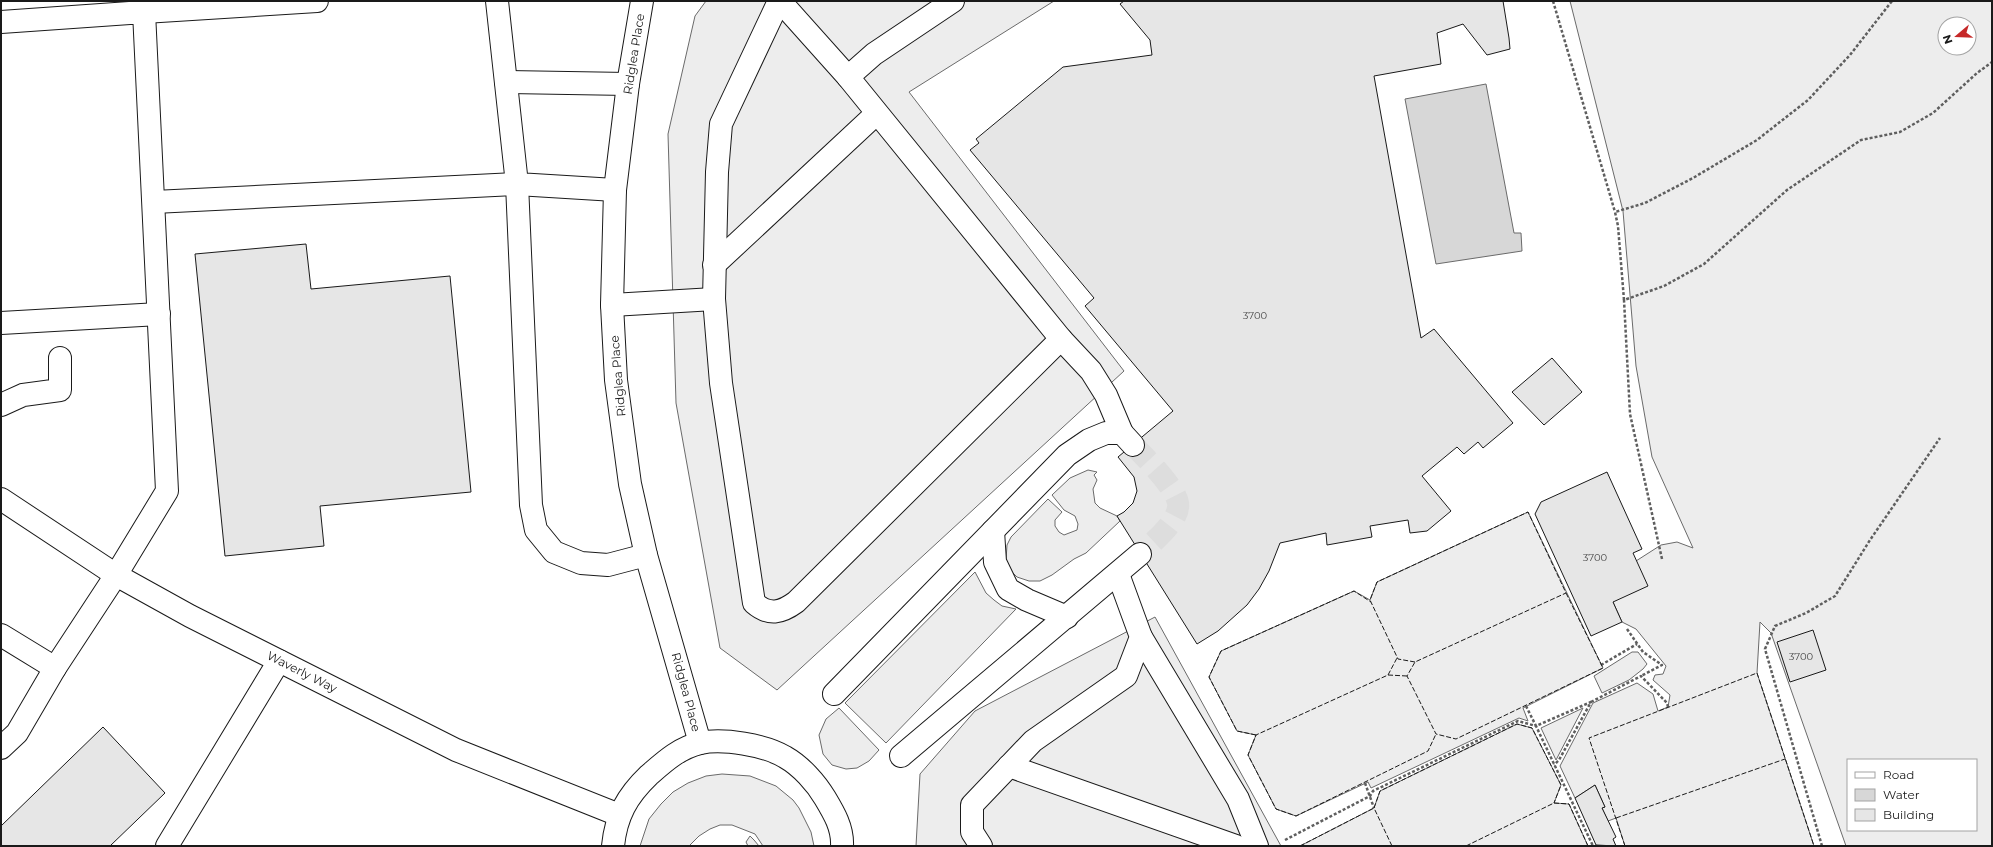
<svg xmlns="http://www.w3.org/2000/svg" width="1993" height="847" viewBox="0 0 1993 847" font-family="Montserrat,sans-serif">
  <rect width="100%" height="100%" fill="#fff"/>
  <g fill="#ededed" stroke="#6a6a6a" fill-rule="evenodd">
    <path d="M706,1H1054L909,92L1124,371L777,690L720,648L676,403L668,134L695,16Z"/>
    <path d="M1570,1H1992V846H1846L1771,633L1760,622L1757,673L1814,846H1625L1616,818L1608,821L1602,808L1605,807L1595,785L1575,798L1560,766L1593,703L1637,683L1653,694L1658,711L1668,707L1670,695L1653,680L1655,675L1663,674L1666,666L1636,629L1622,622L1613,602L1636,561L1661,545L1677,542L1693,548L1652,457L1636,366L1623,211ZM1945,24H1969V48H1945ZM1848,760H1976V830H1848Z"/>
    <path d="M1088,470L1097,472L1094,475L1097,480L1093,489L1095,503L1100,508L1117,516L1120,521L1086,553L1074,559L1052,575L1040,581H1029L1017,577L1010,570L1006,560L1007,545L1011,537L1048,499L1062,512L1055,520V526L1059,532L1064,535L1077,530L1078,524L1075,516L1064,510L1052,495L1070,478Z"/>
    <path d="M1528,512L1603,668L1523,708L1528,721L1519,718L1371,788L1368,782L1296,816L1276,809L1248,755L1256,735L1237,731L1209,677L1221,651L1354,591L1370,600L1377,582Z"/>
    <path d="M975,572L986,593L994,600L1002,606L1016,609L886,743L845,703Z"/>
    <path d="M1155,617L1281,846H916L920,774L975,711Z"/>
    <path d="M1632,652H1638L1647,664L1643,669L1629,680L1602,693L1594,676Z"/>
    <path d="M839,708L879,750L869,761L857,768L846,769L832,765L823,754L819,735L826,719Z"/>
    <path d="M1583,708L1556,760L1541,728Z"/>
    <path d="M1517,724L1532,728L1561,785L1554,803L1569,804L1588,846H1300L1374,808L1380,791Z"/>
    <path d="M722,774L750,776L776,786L793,800L799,808L811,832L814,846H763L755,834L732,825H720L710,829L699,836L689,846H640L649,819L661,804L673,792L688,783L706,776Z"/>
    <path d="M750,836L754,840L759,846H748L746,842Z"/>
  </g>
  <path fill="#d7d7d7" stroke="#6a6a6a" d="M1486,84L1514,233H1521L1522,251L1436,264L1405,99Z"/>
  <g fill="#e6e6e6" stroke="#1a1a1a">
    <path d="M1124,1H1503L1509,38L1510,49L1487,55L1463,24L1437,33L1441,64L1374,76L1421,338L1434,329L1513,423L1483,448L1478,442L1464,454L1457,447L1422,476L1451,511L1427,531L1410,533L1408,520L1370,526L1372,537L1327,545L1326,533L1280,543L1269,571L1259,589L1247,605L1218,631L1197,644L1117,516L1124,512L1133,503L1137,491L1134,477L1118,457L1173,411L1085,306L1094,298L970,150L979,143L976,139L1063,67L1152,55L1150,40L1120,4Z"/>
    <path d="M306,244L311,289L450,276L471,492L320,506L324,546L225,556L195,254Z"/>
    <path d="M1552,358L1582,392L1544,425L1512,392Z"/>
    <path d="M1607,472L1642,549L1633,553L1648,586L1613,602L1622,622L1591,636L1535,514L1541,502Z"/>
    <path d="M1813,630L1826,670L1790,682L1777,642Z"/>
    <path d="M103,727L165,793L110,846H1V826Z"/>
    <path d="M1595,785L1605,807L1602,808L1616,837L1613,839L1616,846L1596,845L1575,798Z"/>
  </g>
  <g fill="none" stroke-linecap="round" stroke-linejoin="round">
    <path stroke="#ddd" stroke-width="22" stroke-dasharray="22 11" stroke-linecap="butt" d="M1133,445C1144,456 1176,488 1178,503C1181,520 1152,543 1140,554"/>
    <defs>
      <g id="minor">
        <path d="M497,1L517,184L615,190"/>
        <path d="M642,1L628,84L615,190L612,305L616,380L630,484L646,555L700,743"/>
        <path d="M779,1L721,124L717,172L714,299L721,383L754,603C769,616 781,613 796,602L1061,339"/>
        <path d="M780,1L848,77"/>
        <path d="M953,1L874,54L848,77L1061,339L1091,371L1106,395L1122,433"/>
        <path d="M144,12L317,1"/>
        <path d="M1,22L144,12L167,491L116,575L55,668L17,733L1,748"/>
        <path d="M506,82L628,84"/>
        <path d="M154,202L517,184L531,505L536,530L554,552L581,563L608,565L646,555"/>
        <path d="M714,265L876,114"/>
        <path d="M612,305L714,299"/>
        <path d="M1,323L159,314"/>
        <path d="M1,405L23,395L60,390V358"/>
        <path d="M1,499L116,575L190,616L456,750L619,815"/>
        <path d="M993,531L995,562L1008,589L1027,600L1067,617"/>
        <path d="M1,635L55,668"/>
        <path d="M1141,637L1238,799L1257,846"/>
        <path d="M834,694L1067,455L1089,440L1106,433H1122L1133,445"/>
        <path d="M901,756L1140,554"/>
        <path d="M1009,766L1236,846"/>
        <path d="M167,846L279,661"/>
        <path d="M613,846C616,816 627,796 649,775C664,762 679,748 700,743C723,738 765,745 785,757C801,766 816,783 825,798C834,813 843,828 842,846"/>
        <path d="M981,846L972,832V805L1033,741L1126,676L1141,637L1118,574"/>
      </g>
    </defs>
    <use href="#minor" stroke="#1a1a1a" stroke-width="24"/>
    <g stroke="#5f5f5f" stroke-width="2.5" stroke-dasharray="3 2" stroke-linecap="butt">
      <path d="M1553,1L1615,212"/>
      <path d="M1624,300L1618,226L1615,212L1645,203L1693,178L1757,140L1808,100L1850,55L1892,1"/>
      <path d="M1662,559L1630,414L1624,300L1664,286L1704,264L1787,190L1861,140L1900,132L1933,113L1977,73L1992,62"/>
      <path d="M1627,629L1643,652L1662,665L1641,676"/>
      <path d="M1601,665L1637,644"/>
      <path d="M1591,702L1641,676L1667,703L1668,707"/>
      <path d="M1526,706L1536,726L1591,702L1559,760L1554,765"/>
      <path d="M1365,783L1374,808"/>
      <path d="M1285,840L1370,796L1373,791L1518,721L1536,726L1593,846"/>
      <path d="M1822,846L1765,649L1775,626L1806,613L1835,596L1870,540L1940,438"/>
    </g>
    <use href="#minor" stroke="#fff" stroke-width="22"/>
    <g stroke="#1a1a1a" stroke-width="1" stroke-dasharray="5 2" stroke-linecap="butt">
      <path d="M1566,593L1603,668L1456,739L1436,734L1407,676L1415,662Z"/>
      <path d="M1415,662L1398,659L1370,600L1377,582L1528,512L1566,593"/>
      <path d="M1388,675L1397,658"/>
      <path d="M1407,676L1388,675L1256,735L1248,755L1276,809L1296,816L1428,751L1436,734"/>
      <path d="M1256,735L1237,731L1209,677L1221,651L1354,591L1371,602"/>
      <path d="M1616,818L1785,759"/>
      <path d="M1300,846L1374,808"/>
      <path d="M1392,846L1374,808L1380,791L1517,724L1532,728L1561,785L1554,803"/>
      <path d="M1466,846L1554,803L1569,804L1588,846"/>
      <path d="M1625,846L1589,738L1757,673L1814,846"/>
    </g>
  </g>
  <g text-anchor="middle" stroke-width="3" stroke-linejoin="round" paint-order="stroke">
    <g font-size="10" fill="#4d4d4d">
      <text x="1255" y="319">3700</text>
      <text x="1595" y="561">3700</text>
      <text x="1801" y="660">3700</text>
    </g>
    <g font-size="12" fill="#1a1a1a" stroke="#fff">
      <text transform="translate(634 54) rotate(-81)" y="4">Ridglea Place</text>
      <text transform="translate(618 376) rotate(-95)" y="4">Ridglea Place</text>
      <text transform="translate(302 672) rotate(27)" y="4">Waverly Way</text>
      <text transform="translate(686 692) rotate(75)" y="4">Ridglea Place</text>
    </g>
  </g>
  <rect width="1993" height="847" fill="none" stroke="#1a1a1a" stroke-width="4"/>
  <rect x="1847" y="759" width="130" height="72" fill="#ffffff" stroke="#a3a3a3"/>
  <rect x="1855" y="772" width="20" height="6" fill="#ffffff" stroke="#a3a3a3"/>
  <text x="1883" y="779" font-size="12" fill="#1a1a1a">Road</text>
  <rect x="1855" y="789" width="20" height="12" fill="#d7d7d7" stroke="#a3a3a3"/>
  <text x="1883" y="799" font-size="12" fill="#1a1a1a">Water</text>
  <rect x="1855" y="809" width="20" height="12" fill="#e6e6e6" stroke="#a3a3a3"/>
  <text x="1883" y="819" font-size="12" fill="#1a1a1a">Building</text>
  <g transform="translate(1957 36) rotate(251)"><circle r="19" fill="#ffffff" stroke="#a3a3a3"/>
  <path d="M0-3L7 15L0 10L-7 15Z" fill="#c62828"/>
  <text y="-6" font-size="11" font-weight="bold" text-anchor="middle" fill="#1a1a1a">N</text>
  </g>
</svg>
